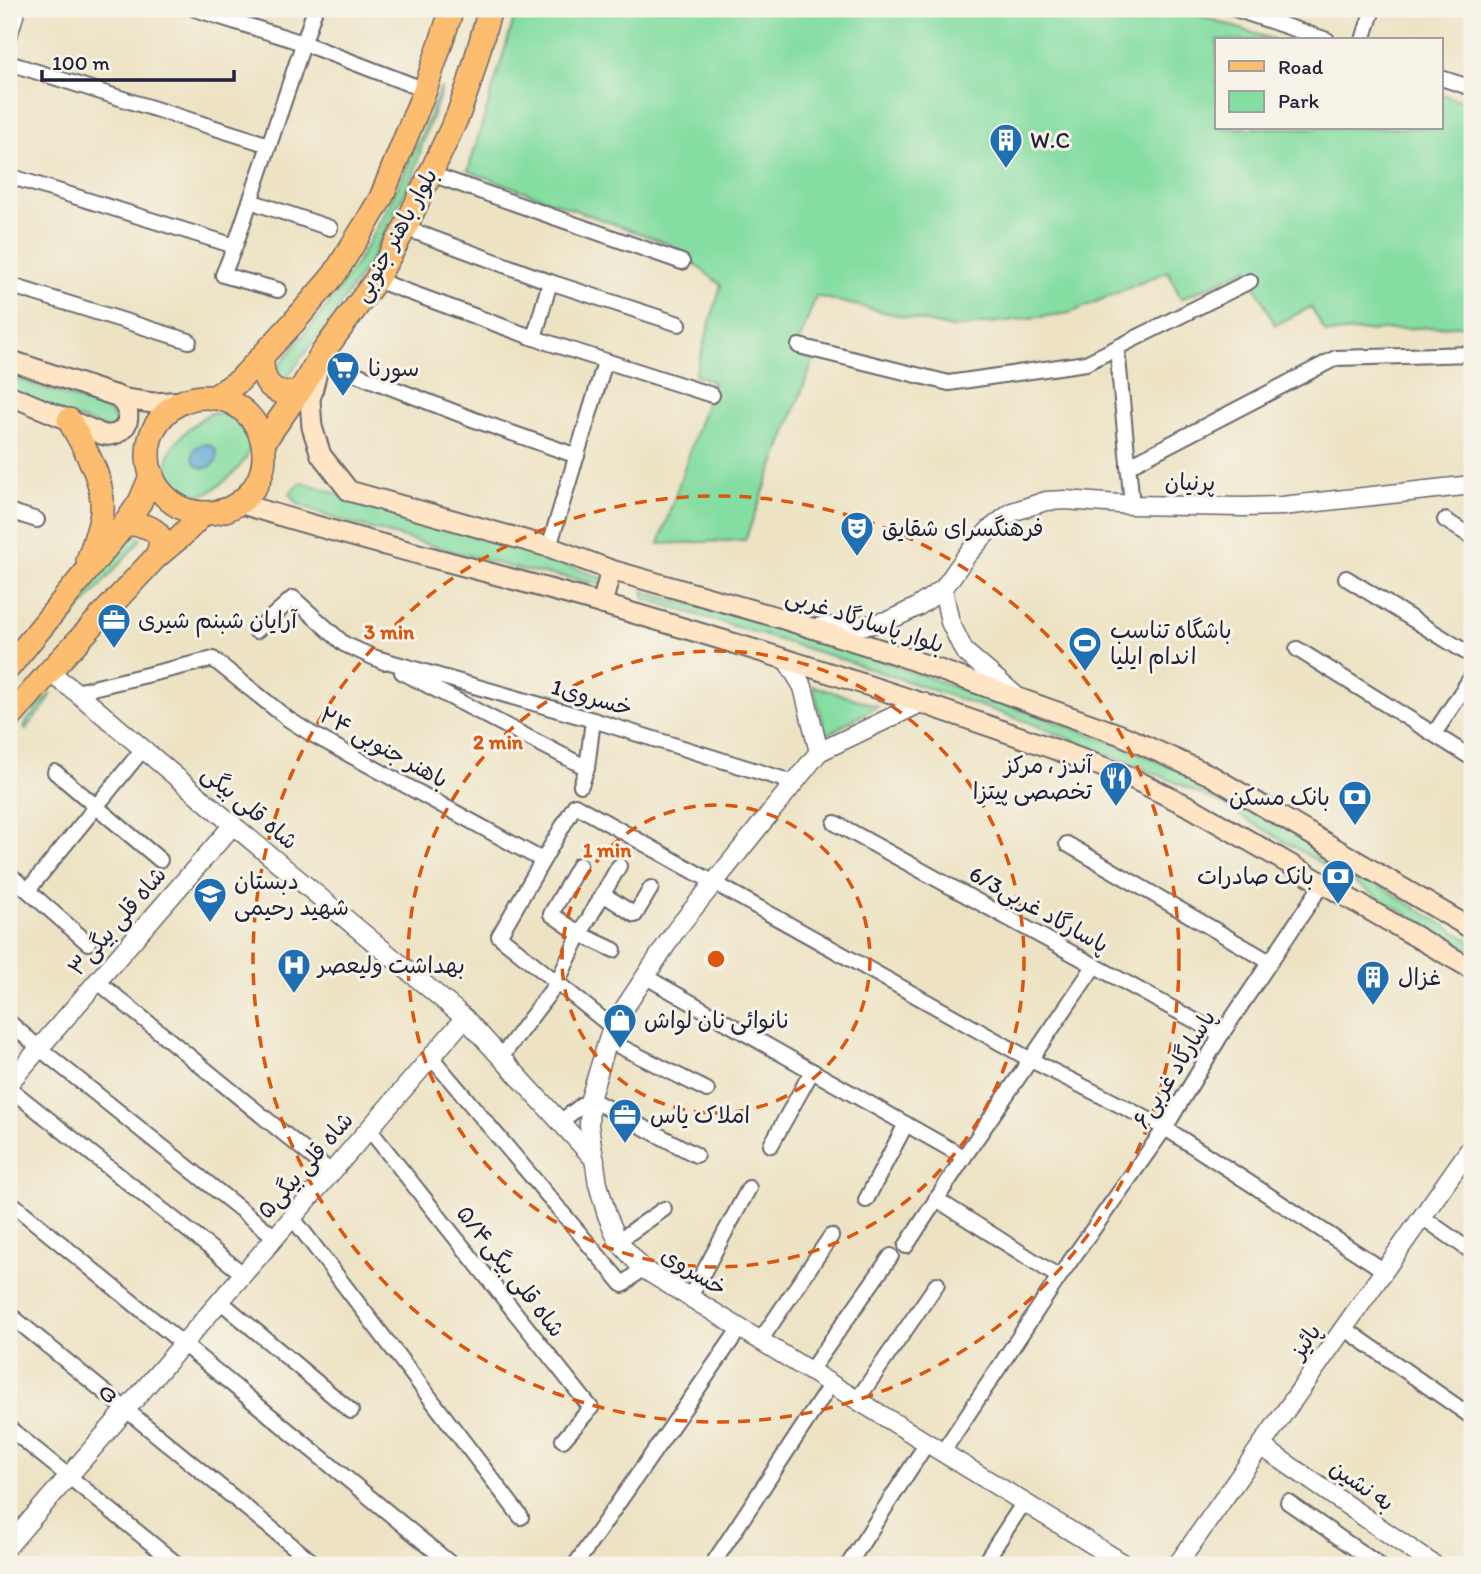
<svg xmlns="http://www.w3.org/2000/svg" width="1481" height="1574" viewBox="0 0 1481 1574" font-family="Itim,'Playpen Sans Arabic',sans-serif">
  <rect width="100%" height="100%" fill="#f7f3e8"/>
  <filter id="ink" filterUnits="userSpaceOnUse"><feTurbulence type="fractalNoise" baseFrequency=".0143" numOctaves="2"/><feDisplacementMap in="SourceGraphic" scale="14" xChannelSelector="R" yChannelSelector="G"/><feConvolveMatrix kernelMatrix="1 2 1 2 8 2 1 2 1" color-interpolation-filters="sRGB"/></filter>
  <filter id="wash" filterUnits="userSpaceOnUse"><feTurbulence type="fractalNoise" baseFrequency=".00686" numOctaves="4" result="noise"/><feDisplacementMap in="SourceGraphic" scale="28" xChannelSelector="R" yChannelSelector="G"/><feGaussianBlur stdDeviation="1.57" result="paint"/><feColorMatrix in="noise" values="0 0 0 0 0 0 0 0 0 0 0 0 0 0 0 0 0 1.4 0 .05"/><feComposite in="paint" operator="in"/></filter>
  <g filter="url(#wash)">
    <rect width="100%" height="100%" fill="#ede3c4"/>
    <g fill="#84dda1" stroke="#53806e" stroke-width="2">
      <path d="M517,9H1186V11L1274,40H1217V128H1441V94L1472,104V325L1326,333L1311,307L1275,325L1247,269L1181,299L1168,271L1070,313L952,328L816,296L795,353L814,359L745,540L659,544L713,382L695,375L721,285L669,244L468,171Z"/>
      <path d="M441,87V93L424,139L414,173L371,259L337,310L282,384L273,373C296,343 322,316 343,284C371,242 396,194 416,147C425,128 432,107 441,87Z"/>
      <path d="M9,376L107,409L118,422L112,430L9,395Z"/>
      <path d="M211,413C231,413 238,418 250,434C250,439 250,446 249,450C246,461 234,473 226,480C218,487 209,494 198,495C177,497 162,474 169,455C175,439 196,421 211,413Z"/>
      <path d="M302,482L415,520L522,549L605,579L602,585L565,577L522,570L335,519L298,504L290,494L295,487Z"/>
      <path d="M129,531L141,539L9,691V674Z"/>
      <path d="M643,591L678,602L721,608L825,641L1103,739L1149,757L1198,780L1270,819L1472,942V954L1352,881L1215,801L1166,778L1025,721L844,660L645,599Z"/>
      <path d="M813,686L878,706L826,735Z"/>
      <path d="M51,693C47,709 33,716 26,729L24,727L28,719Z"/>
    </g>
    <circle fill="#5fa9d7" stroke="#406689" stroke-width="2" cx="205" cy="456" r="12"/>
  </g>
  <g filter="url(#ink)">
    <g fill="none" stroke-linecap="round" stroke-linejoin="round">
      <defs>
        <g id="minor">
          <path d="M195,9L303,43L425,90"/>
          <path d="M1235,9L1327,40"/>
          <path d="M1363,40L1373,9"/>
          <path d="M9,63L269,145"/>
          <path d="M1441,78L1472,88"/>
          <path d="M431,174L682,262"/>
          <path d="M9,176L235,246"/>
          <path d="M250,201L330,228"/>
          <path d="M405,228L550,282L679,324"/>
          <path d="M376,280L534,338L712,395"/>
          <path d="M9,285L189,341"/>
          <path d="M278,290L223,275L235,246L315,9"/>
          <path d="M534,338L550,282"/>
          <path d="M799,346L949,383L1086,363L1250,281"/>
          <path d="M1117,348L1132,505"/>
          <path d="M320,360L475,420L577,456"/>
          <path d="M1128,466L1336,358L1472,354"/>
          <path d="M9,511L37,520"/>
          <path d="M1445,520L1472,537"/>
          <path d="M549,547L605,362"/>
          <path d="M1346,578L1472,656"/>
          <path d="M256,631L293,598L344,644L384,662"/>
          <path d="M1297,649L1472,758"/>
          <path d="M376,658L593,720L795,783"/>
          <path d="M402,672L587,768"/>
          <path d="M76,692L213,659L288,719L310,733L542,860"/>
          <path d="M1434,734L1472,676"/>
          <path d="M55,772L160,860"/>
          <path d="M581,785L587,768L593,720"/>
          <path d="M835,823L1221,1035"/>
          <path d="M1067,844L1270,962"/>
          <path d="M579,865L551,914L580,934L614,950"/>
          <path d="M9,874L88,943"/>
          <path d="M28,890L143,749"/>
          <path d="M603,894L635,915L651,888"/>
          <path d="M646,977L964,1157"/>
          <path d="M97,981L331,1172"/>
          <path d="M9,1022L39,1048L275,1237"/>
          <path d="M612,1027L499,936L575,805L1031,1060L1165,1128L1385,1271"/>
          <path d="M607,1040L707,1090"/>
          <path d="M431,1057L623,1285L642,1268"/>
          <path d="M501,1057L557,983L580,934L619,866"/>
          <path d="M9,1088L243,1274"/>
          <path d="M560,1122L590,1099L696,1155"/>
          <path d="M369,1129L591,1408L563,1440"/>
          <path d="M771,1145L812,1071"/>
          <path d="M936,1199L1059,1277"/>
          <path d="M866,1200L906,1124"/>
          <path d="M9,1201L452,1565"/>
          <path d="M292,1217L521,1517"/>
          <path d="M1422,1217L1472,1252"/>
          <path d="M618,1241L664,1209"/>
          <path d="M906,1246L964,1157L1095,965"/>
          <path d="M690,1297L749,1188"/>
          <path d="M220,1301L351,1411"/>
          <path d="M9,1314L316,1565"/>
          <path d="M1344,1328L1472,1417"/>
          <path d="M760,1341L831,1236"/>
          <path d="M810,1371L891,1256"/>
          <path d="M857,1400L937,1284"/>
          <path d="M9,1428L178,1565"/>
          <path d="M942,1453L1059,1277L1165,1128L1221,1035L1323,883"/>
          <path d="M1288,1502L1379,1565"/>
          <path d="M575,1565L740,1328"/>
          <path d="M712,1565L831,1384"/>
          <path d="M848,1565L927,1443"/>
          <path d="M983,1565L1024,1502"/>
        </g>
        <g id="tertiary">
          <path d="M9,32L16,9"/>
          <path d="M943,589L950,622L964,651L1015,695"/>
          <path d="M820,627L868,625L890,620L917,607L943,589L967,555L990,529L1012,512L1046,501L1066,500L1132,505L1243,507L1282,506L1472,485"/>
          <path d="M786,659L803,687L819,752"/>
          <path d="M49,672L76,692L233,825L465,1018L595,1160"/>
          <path d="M923,702L819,752L676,930L612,1027L590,1099L589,1126L598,1184L607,1215L618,1241L642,1268L1126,1565"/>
          <path d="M9,1083L233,825"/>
          <path d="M1261,1446L1434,1565"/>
          <path d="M9,1545L465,1018"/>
          <path d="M1177,1565L1472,1146"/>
        </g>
        <g id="secondary">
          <path d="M9,360L125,399L153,403L185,401"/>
          <path d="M318,368L310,400L312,427L321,455L349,491L549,547L611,570L780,618L898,655L1121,735L1210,775L1472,929"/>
          <path d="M9,395L95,431C115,444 137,424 124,404C121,400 118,398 115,395"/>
          <path d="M239,503C359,541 482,569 602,604C767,652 931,703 1092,763L1123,774L1192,808L1472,969"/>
          <path d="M602,604L611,570"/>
        </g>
        <g id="primary">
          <path d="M262,357C261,382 272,397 299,392"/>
          <circle cx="206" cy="455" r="58"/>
          <path d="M213,398L239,381L293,323L334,275L367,222L381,198L425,90L452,9"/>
          <path d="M69,420C85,449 108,484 101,519C98,533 92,548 88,561"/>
          <path d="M263,443L303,386L321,355L376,280L405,228L458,115L470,81L490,9"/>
          <path d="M125,524C148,524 170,531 156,557"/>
          <path d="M9,667L125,524L140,502L152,474"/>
          <path d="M9,719L49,672L156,557L181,536L204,513"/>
        </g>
      </defs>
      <use href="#minor" stroke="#69666b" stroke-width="18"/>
      <use href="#tertiary" stroke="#69666b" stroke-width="21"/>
      <use href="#secondary" stroke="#69666b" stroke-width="23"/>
      <use href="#primary" stroke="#69666b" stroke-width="26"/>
      <use href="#minor" stroke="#fff" stroke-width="14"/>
      <use href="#tertiary" stroke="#fff" stroke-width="18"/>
      <use href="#secondary" stroke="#fee5c5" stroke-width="19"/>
      <use href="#primary" stroke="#fcbd6f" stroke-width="23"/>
    </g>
  </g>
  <g fill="none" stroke="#de560e" stroke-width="3.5" stroke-dasharray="12 9">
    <circle cx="716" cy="959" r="154"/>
    <circle cx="716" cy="959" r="308"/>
    <circle cx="716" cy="959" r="463"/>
  </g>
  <defs>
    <symbol id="building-pin" viewBox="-11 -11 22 30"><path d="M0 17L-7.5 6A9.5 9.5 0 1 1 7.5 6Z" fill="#1f6fb2" stroke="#f7f3e8"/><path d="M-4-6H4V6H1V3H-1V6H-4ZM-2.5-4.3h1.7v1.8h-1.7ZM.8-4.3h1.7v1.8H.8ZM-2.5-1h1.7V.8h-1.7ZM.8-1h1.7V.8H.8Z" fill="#fff"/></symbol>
    <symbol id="supermarket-pin" viewBox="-11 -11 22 30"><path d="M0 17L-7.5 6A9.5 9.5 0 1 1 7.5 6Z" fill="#1f6fb2" stroke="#f7f3e8"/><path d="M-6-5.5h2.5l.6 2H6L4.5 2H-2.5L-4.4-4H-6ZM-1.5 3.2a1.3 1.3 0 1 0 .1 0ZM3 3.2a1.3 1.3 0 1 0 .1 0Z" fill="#fff"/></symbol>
    <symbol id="theatre-pin" viewBox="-11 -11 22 30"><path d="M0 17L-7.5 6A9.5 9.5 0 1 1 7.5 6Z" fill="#1f6fb2" stroke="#f7f3e8"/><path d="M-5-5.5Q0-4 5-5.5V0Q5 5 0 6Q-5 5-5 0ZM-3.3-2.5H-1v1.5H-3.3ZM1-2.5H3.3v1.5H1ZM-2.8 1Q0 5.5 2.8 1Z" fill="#fff"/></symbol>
    <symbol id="office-pin" viewBox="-11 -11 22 30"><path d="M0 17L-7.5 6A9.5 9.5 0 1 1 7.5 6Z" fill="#1f6fb2" stroke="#f7f3e8"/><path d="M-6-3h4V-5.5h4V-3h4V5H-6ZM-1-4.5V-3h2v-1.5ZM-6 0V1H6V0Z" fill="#fff"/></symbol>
    <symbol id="stadium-pin" viewBox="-11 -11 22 30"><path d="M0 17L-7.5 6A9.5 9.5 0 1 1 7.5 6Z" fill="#1f6fb2" stroke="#f7f3e8"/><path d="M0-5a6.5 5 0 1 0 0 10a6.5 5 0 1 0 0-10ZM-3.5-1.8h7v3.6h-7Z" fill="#fff"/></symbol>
    <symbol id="restaurant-pin" viewBox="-11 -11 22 30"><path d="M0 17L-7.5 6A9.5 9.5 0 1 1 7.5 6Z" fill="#1f6fb2" stroke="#f7f3e8"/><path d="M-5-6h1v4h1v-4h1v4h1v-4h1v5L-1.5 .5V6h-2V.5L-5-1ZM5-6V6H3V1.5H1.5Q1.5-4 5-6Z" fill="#fff"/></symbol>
    <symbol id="bank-pin" viewBox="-11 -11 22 30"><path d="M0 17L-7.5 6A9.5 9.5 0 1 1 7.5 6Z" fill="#1f6fb2" stroke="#f7f3e8"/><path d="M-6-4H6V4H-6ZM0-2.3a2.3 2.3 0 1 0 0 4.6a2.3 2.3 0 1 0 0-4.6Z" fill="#fff"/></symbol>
    <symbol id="school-pin" viewBox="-11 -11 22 30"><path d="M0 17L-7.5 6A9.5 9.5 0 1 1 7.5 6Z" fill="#1f6fb2" stroke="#f7f3e8"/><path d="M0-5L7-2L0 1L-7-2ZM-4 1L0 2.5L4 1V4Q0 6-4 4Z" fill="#fff"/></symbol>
    <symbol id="hospital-pin" viewBox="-11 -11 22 30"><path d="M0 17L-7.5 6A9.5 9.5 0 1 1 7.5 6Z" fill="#1f6fb2" stroke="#f7f3e8"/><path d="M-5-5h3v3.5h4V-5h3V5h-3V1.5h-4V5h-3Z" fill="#fff"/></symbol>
    <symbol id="shop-pin" viewBox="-11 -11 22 30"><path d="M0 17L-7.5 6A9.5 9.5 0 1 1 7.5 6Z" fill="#1f6fb2" stroke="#f7f3e8"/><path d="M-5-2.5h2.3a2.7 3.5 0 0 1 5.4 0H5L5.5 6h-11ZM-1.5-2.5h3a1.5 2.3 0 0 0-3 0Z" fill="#fff"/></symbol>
  </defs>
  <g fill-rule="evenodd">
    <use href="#building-pin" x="987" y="121" width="38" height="52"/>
    <use href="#supermarket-pin" x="324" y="349" width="38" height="52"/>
    <use href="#theatre-pin" x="838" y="509" width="38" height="52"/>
    <use href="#office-pin" x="95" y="601" width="38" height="52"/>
    <use href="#stadium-pin" x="1066" y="624" width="38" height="52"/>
    <use href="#restaurant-pin" x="1097" y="759" width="38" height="52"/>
    <use href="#bank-pin" x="1336" y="778" width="38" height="52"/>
    <use href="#bank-pin" x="1319" y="857" width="38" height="52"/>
    <use href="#school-pin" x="191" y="875" width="38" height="52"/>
    <use href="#hospital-pin" x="275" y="946" width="38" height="52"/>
    <use href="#building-pin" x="1354" y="958" width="38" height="52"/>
    <use href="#shop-pin" x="601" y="1001" width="38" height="52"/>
    <use href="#office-pin" x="606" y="1096" width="38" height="52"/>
  </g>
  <g text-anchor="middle" stroke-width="6" stroke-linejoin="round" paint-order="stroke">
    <g font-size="23" fill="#22223b" stroke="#f7f3e8" text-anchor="start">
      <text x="1030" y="148">W.C</text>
      <text x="368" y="376">سورنا</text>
      <text x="882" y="536">فرهنگسرای شقایق</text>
      <text x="138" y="628">آرایان شبنم شیری</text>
      <text x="1110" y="638">باشگاه تناسب<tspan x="1110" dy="26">اندام ایلیا</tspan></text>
      <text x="1092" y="773" text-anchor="end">آندز ، مرکز<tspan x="1092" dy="26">تخصصی پیتزا</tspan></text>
      <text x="1330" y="805" text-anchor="end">بانک مسکن</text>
      <text x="1314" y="884" text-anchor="end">بانک صادرات</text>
      <text x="234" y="889">دبستان<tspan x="234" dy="26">شهید رحیمی</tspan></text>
      <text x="318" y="973">بهداشت ولیعصر</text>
      <text x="1398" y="985">غزال</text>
      <text x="644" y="1028">نانوائی نان لواش</text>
      <text x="650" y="1123">املاک یاس</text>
    </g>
    <g font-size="23" fill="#22223b" stroke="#f7f3e8">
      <text transform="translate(395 235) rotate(-61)" y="8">بلوار باهنر جنوبی</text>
      <text transform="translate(1190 482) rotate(1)" y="8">پرنیان</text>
      <text transform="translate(865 620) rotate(18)" y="8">بلوار پاسارگاد غربی</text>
      <text transform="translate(592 697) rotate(16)" y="8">خسروى1</text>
      <text transform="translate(384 747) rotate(29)" y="8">۲۴ باهنر جنوبی</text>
      <text transform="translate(250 807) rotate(40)" y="8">شاه قلی بیگی</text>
      <text transform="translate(1039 909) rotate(29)" y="8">پاسارگاد غربی6/3</text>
      <text transform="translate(117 921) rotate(-49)" y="8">شاه قلی بیگی۳</text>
      <text transform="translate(1174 1069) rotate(-58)" y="8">پاسارگاد غربی۶</text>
      <text transform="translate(305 1165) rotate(-49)" y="8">شاه قلی بیگی۵</text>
      <text transform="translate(511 1271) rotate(52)" y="8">شاه قلی بیگی۵/۴</text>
      <text transform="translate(694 1271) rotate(32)" y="8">خسروى</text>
      <text transform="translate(1305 1341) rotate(-55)" y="8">پائیز</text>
      <text transform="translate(107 1394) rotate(-49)" y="8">۵</text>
      <text transform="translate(1362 1485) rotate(35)" y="8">به نشین</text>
    </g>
  </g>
  <circle cx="716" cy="959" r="10" fill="#de560e" stroke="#f7f3e8" stroke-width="3.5"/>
  <g font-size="21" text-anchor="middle" font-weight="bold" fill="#de560e" stroke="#f7f3e8" stroke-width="6" stroke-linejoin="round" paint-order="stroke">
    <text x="389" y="639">3 min</text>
    <text x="498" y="749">2 min</text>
    <text x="607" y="857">1 min</text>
  </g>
  <rect width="1481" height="1574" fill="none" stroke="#f7f3e8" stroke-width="35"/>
  <rect x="1215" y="38" width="228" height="91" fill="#f7f3e8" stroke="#a29fa3" stroke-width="2"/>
  <rect x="1229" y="61" width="35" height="10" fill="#fcbd6f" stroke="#a29fa3" stroke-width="2"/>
  <text x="1278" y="74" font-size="21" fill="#22223b">Road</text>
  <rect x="1229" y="91" width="35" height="21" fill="#84dda1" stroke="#a29fa3" stroke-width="2"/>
  <text x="1278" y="108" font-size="21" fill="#22223b">Park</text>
  <path d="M42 70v10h192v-10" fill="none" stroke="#22223b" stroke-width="3.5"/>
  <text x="52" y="70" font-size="21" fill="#22223b" stroke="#f7f3e8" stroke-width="5" paint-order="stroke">100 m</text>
</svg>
